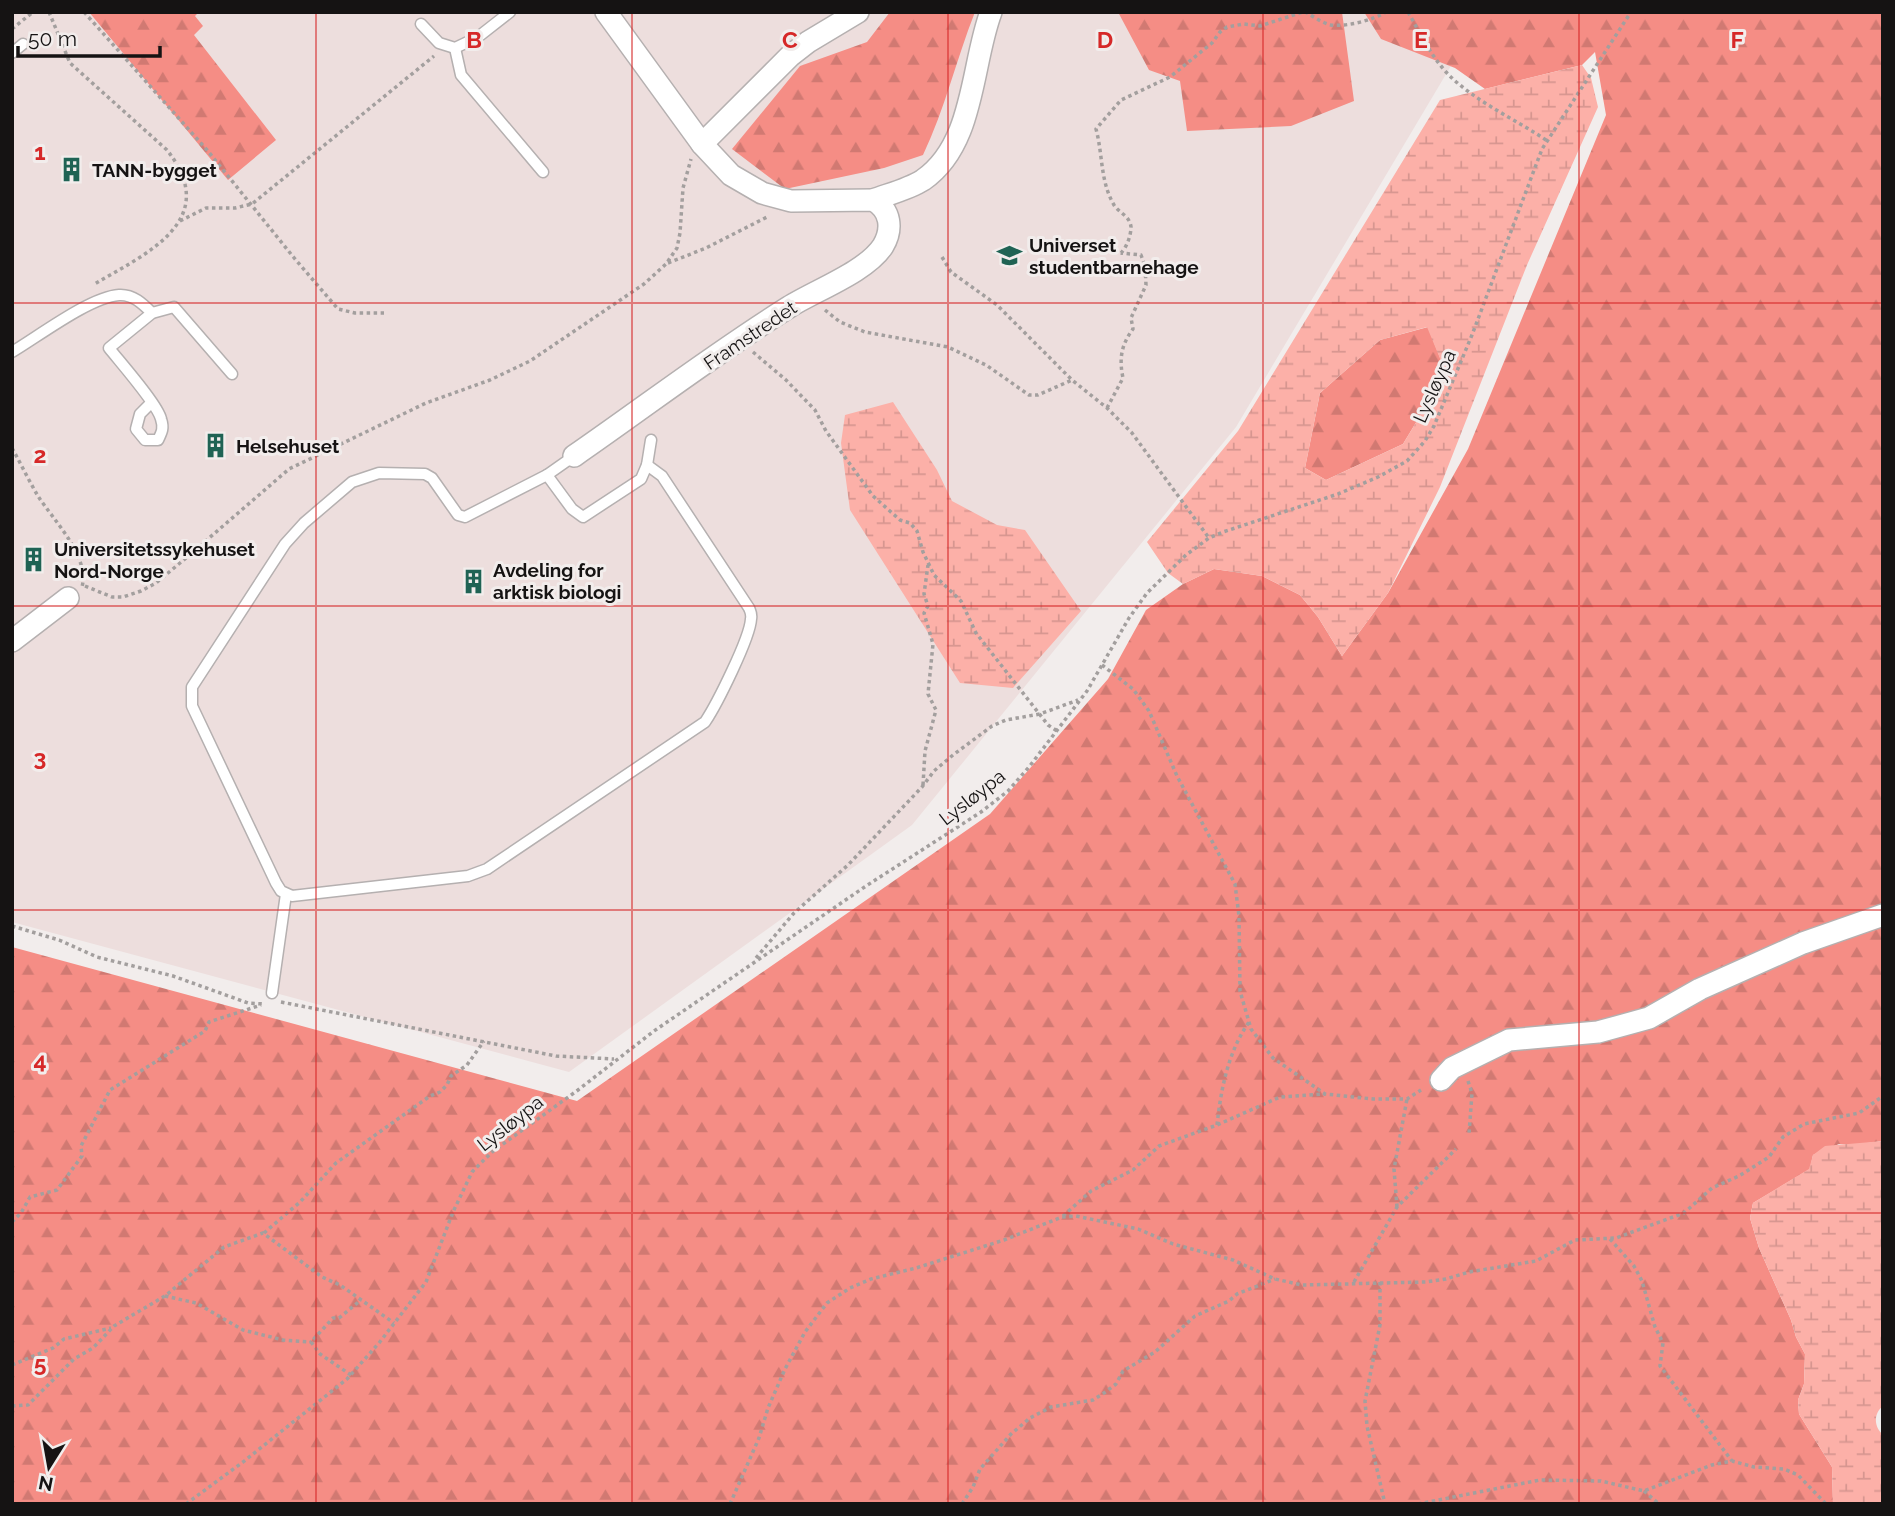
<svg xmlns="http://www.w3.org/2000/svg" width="1895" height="1516" viewBox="0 0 1895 1516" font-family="Raleway,sans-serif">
  <defs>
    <pattern id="forest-firs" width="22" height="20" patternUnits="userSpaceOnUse" patternTransform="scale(1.75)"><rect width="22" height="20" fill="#f58d85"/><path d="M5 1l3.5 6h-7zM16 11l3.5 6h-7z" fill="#d17972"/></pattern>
    <pattern id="wetland-marsh" width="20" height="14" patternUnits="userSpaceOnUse" patternTransform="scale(1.75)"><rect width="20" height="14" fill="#fcb0a8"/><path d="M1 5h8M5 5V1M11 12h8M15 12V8" fill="none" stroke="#d79690"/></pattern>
  </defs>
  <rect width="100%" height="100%" fill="#f2edec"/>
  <path fill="#eddedd" d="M12,12H1483L1236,427L912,825L569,1072L12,922Z"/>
  <g fill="url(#forest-firs)">
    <path d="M89,12H199L195,16L203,26L194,35L276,140L228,180Z"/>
    <path d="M890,12H975C956,60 945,109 923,155L884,168L785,189L732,149L800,66L867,42Z"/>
    <path d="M1118,12H1342L1354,101L1291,126L1187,131L1180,81L1149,70Z"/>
    <path d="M1364,12H1883V1141L1852,1145L1839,1144L1813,1155L1810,1169L1753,1203L1750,1218L1759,1248L1791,1320L1796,1337L1805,1354L1804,1384L1798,1400L1799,1414L1832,1467L1833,1504H12V947L577,1101L990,814L1108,679L1146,610L1183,584L1214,569L1262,576L1300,595L1318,617L1342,656L1388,593L1468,449L1606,115L1595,52L1582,65L1485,89L1455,68L1381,39Z"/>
    <path d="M1428,327L1446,373L1403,444L1326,480L1305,468L1320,393L1380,340Z"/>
  </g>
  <g fill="url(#wetland-marsh)" fill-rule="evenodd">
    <path d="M1582,65L1591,78L1598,107L1527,265L1440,487L1388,593L1342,656L1318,617L1300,595L1262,576L1214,569L1183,584L1168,573L1147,542L1238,431L1440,100ZM1427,327L1446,373L1403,444L1326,480L1305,468L1320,393L1380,340Z"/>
    <path d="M893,402L937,470L952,501L997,525L1025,530L1081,611L1013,688L960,683L850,510L841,443L845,415Z"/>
    <path d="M1883,1141V1406C1873,1414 1874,1427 1883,1435V1504H1833L1832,1467L1799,1414L1798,1400L1804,1384L1805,1354L1796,1337L1791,1320L1759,1248L1750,1218L1753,1203L1809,1169L1813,1155L1825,1146Z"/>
  </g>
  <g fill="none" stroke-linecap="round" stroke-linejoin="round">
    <defs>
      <g id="service">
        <path d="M421,24L439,43L455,48L478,37L510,12"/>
        <path d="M455,48L461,75L543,172"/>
        <path d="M12,53L23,44"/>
        <path d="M12,352C39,336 90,297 119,295C133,294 143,304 152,313"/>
        <path d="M151,403L140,414L136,429L145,440H158C162,432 164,428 161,419C158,405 120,362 109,348L152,313L174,307L232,374"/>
        <path d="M574,456L547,475L465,517L458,515L432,478L425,474L379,473L352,482L304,523L285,544L192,687V706L276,883L281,891L292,896L468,876L487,869L705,722C717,704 750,638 751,619C752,614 751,613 749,608L662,476L647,465"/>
        <path d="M547,475L572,509L583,517L641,479L647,465L651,440"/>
        <path d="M272,993L286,894"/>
      </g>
      <g id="minor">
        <path d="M702,144L790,56L808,42L858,12"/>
        <path d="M873,200C889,194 909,189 923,180C975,144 971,65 991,12"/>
        <path d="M574,456C645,407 715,353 789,307C816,290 866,272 883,246C893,229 891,210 873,200L791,201L762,193L731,175L702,144L606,12"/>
        <path d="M12,641L68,598"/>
        <path d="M1441,1080L1452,1068L1509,1040L1598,1032L1649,1018L1700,989L1803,943L1883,915"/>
      </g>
    </defs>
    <use href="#service" stroke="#b5b0b0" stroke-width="13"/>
    <use href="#minor" stroke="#b5b0b0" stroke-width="24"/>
    <g stroke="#a39f9e" stroke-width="3.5" stroke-dasharray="3.5 3.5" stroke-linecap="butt">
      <path d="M49,12L70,63L167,150C223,221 145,254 93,285"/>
      <path d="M84,12L207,150L295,259L338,309L355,313H384"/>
      <path d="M1305,12C1313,16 1322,23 1331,25C1347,27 1373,20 1386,12"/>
      <path d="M1408,12C1420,33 1430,54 1446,72C1472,100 1515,119 1546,140"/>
      <path d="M12,29L33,12"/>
      <path d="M180,221L206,208H235L252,204L434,56"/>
      <path d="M1107,250L1121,253C1127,247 1131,235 1131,227C1130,216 1119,213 1114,205C1100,181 1103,155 1096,129L1121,100L1170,77L1212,43L1220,32L1227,27L1244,24L1260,26L1303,12"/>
      <path d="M942,257L951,272L997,305L1072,380L1107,408L1132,433L1209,538"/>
      <path d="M668,263L706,248L769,216"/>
      <path d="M825,310L840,322L865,332L948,347L986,365L1029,395H1038L1072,380"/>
      <path d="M753,352L786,380L815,410L826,431L873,496L900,520L910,523L917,531L923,552L934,575L961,601L976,633L1048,725L1057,731"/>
      <path d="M1107,408L1123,378C1119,359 1121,345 1133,329L1131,318L1146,285L1145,266L1141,255L1121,253"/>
      <path d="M12,448C21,464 29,481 38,496C53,520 90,556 82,587"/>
      <path d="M85,586L112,597H123L141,591L156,583L186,558L289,469L426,403L490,380L530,361L644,284L666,264L677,248L680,233L683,188L691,159"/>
      <path d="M1102,665L1133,689L1149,711L1177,776L1235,884L1239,916L1240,991L1251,1029L1273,1058L1325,1094L1373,1099H1407L1421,1090"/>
      <path d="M923,785L925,751L936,710L928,694L933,644L924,613L928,606L924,594L928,565"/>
      <path d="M12,926L59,940L97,957L173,976L248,1003L264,1004"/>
      <path d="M756,958L794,913L848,865L922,787L934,771L953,755L992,726L1006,720L1040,714L1078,700"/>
      <path d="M281,1002L556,1056L614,1059"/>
      <path d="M1468,1081L1472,1093L1469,1134"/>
      <path d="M1217,1125C1221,1089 1228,1052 1249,1022"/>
      <path d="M1397,1207L1394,1169L1407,1099"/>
      <path d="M1063,1216L1091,1191L1133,1170L1159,1146L1217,1125L1280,1097L1325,1094"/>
      <path d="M12,1222L21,1213L30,1197L57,1190L82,1156L81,1146L110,1090L205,1031L209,1022L261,1005"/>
      <path d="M264,1233L300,1202L336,1163L430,1096L440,1092L447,1085L451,1076L467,1065L484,1041"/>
      <path d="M1610,1239L1634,1266L1642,1281L1655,1327L1663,1343L1660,1366L1732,1461"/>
      <path d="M1354,1282L1397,1207L1456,1149"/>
      <path d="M1380,1282V1325L1365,1401L1367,1426L1385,1504"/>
      <path d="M165,1296L196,1303L243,1330L283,1340L311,1342"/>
      <path d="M12,1365L53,1348L64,1339L111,1328"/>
      <path d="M351,1375L320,1354L311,1342L333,1318H339L361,1300"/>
      <path d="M12,1406L28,1405L74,1359L93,1348L114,1326L165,1296L224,1247L263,1233L322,1277L340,1285L394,1323"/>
      <path d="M1644,1491L1659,1504"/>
      <path d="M186,1504L243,1462L347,1379L379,1343L426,1282L453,1212L472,1172L492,1152L578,1090L654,1031L866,886L981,812L1008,791L1029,767L1087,691L1129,618L1147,593L1186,555L1209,538L1223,532L1338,494L1378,477L1407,461L1425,441L1434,426L1472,335L1542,149L1631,12"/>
      <path d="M730,1504L759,1438L768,1408L785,1369L805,1332L827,1303L850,1288L871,1279L916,1268L1004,1240L1062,1217L1076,1216L1138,1229L1173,1244L1233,1260L1275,1279L1302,1285L1426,1282L1446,1279L1469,1272L1536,1261L1575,1240L1616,1238L1684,1213L1712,1188L1739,1176L1769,1157L1783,1137L1804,1124L1859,1113L1883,1096"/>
      <path d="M962,1504L973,1487L980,1469L1011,1434L1030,1418L1051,1407L1093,1400L1104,1393L1116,1384L1123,1371L1155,1352L1195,1316L1229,1301L1237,1294L1275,1279"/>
      <path d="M1418,1504L1540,1480L1601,1481L1644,1491L1712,1465L1732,1461L1754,1467L1784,1469L1798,1475L1826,1504"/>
    </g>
    <use href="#service" stroke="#fff" stroke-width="10"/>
    <use href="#minor" stroke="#fff" stroke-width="21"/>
  </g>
  <path fill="none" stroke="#d62828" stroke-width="2" stroke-opacity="0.55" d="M316,12V1504M632,12V1504M948,12V1504M1263,12V1504M1579,12V1504M12,303H1883M12,606H1883M12,910H1883M12,1213H1883"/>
  <defs>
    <symbol id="building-bare" viewBox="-9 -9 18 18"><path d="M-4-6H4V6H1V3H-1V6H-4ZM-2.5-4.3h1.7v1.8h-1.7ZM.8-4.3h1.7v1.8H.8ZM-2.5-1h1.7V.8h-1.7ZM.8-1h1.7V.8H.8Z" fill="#1f6354" stroke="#f2edec" stroke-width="2.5" paint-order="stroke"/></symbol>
    <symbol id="school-bare" viewBox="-9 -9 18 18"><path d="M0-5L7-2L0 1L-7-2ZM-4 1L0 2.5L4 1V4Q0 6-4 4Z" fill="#1f6354" stroke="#f2edec" stroke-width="2.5" paint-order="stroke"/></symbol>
  </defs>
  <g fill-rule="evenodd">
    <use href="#building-bare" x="54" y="152" width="35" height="35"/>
    <use href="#school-bare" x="992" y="238" width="35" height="35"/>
    <use href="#building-bare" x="198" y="428" width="35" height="35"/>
    <use href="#building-bare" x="16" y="542" width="35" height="35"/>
    <use href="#building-bare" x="456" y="564" width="35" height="35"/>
  </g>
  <g text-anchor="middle" stroke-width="6" stroke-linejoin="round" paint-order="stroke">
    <g font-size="19" font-weight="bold" fill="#151313" stroke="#f2edec" text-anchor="start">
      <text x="92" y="177">TANN-bygget</text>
      <text x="1029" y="252">Universet<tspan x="1029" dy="22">studentbarnehage</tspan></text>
      <text x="236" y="453">Helsehuset</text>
      <text x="54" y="556">Universitetssykehuset<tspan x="54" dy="22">Nord-Norge</tspan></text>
      <text x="493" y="577">Avdeling for<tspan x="493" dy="22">arktisk biologi</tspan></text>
    </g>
    <g font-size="19" fill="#151313" stroke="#f2edec">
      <text transform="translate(750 335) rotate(-34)" y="7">Framstredet</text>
      <text transform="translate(1434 386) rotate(-66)" y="7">Lysløypa</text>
      <text transform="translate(972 797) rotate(-38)" y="7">Lysløypa</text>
      <text transform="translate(510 1123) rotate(-38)" y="7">Lysløypa</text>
    </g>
  </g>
  <g font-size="23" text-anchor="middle" font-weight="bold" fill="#d62828" stroke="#f2edec" stroke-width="6" stroke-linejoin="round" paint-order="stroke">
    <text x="474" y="48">B</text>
    <text x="790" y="48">C</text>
    <text x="1105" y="48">D</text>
    <text x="1421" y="48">E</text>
    <text x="1737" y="48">F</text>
    <text x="40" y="160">1</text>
    <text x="40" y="463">2</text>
    <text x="40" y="766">3</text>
    <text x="40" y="1069">4</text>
    <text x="40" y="1372">5</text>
  </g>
  <rect width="1895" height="1516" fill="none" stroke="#151313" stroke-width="28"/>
  <g transform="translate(49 1467) rotate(191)" stroke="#f2edec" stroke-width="5" paint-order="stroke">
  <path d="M0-5L12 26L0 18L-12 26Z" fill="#151313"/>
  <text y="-10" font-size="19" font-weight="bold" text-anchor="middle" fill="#151313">N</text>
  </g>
  <path d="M18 46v10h142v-10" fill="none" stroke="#151313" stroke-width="3.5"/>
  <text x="28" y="46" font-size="21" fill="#151313" stroke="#f2edec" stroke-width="5" paint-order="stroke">50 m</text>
</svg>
